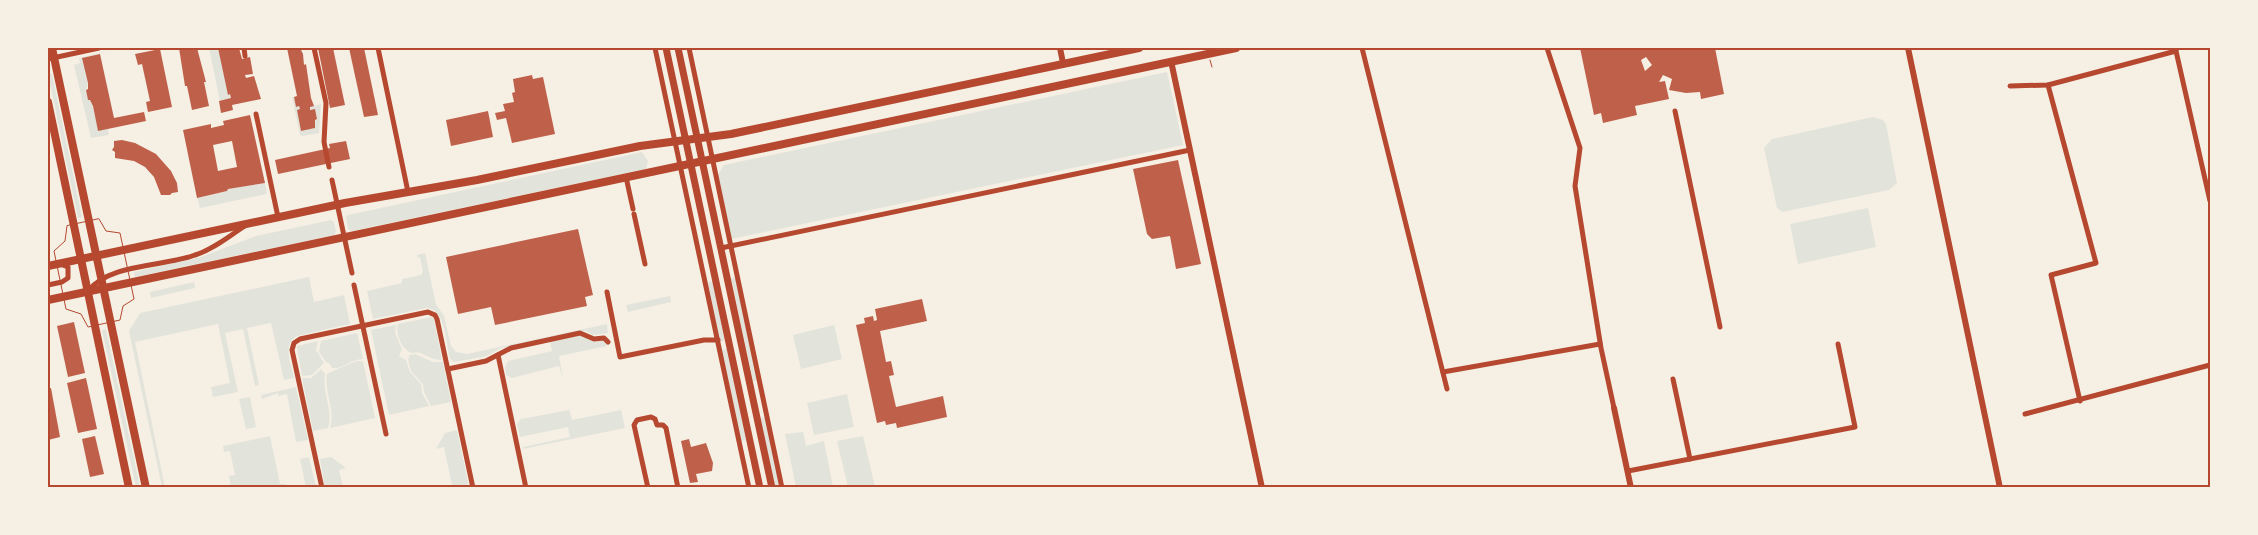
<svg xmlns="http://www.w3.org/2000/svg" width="2258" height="535" viewBox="0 0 2258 535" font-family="Mulish,sans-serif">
  <rect width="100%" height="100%" fill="#f6efe4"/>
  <g fill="#e2e4dc">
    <path d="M209,48H218L228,94H230L231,98L220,101Z"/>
    <path d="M113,50L83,58L88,83L86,90L93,106L98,130L108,129L109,135L91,138L74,65L80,63L79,58Z"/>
    <path d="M1167,72L1183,145L731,239L717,176L724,165Z"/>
    <path d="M48,74H52L82,217L78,218Z"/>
    <path d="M292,97H294L296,106H299L300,109L297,110L301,131L315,128V120L317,119L315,109L311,110L310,107L321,104L319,133L303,136L300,135Z"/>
    <path d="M1873,117L1883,120L1886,124L1897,183L1889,190L1782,212L1777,208L1764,148L1772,139Z"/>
    <path d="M642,152L648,161L646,169L352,231L348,229L346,217L348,215Z"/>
    <path d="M265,183L267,194L200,208L197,198L227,191L228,189Z"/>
    <path d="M1868,208L1876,247L1798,264L1790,224Z"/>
    <path d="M331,220L334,222L336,232L334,235L135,277L134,272L201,257L256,236Z"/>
    <path d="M425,253L436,304L444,316L451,346L456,352L467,354L607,324L608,333L593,335L586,331H580L501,348L487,356L454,362L450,359C446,343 446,310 427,308L373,319L367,291L402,283V279L421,275L423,272L420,257L418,258L417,255Z"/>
    <path d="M309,277L314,302L344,295L350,324L297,336C282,344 291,364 294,378L284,380L271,323L247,328L259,385L255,386L243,329L225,333L238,392L213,397L211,387L230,383L218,324L135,342L165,487H162L129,331L140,313Z"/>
    <path d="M736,277L758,380L753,381L731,278Z"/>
    <path d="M713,281L725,340L720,342L707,283Z"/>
    <path d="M194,282L195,288L151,298L150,292Z"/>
    <path d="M670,296L671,302L628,312L626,305Z"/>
    <path d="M432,317L434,319L442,360C432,360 428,356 420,353C417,352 414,353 412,353C402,350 395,334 398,324Z"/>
    <path d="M396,325L395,333L402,349L399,356L406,360L410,372L421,384L422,393L429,406L389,415L371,330Z"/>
    <path d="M834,325L842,359L801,369L793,335Z"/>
    <path d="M106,329L140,487H136L102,330Z"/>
    <path d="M357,333L363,359C351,359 344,369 332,368L330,364L326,362L319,352L321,341Z"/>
    <path d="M580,335L594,342L606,340L607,346L559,356L563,379L559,366L512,378L506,375L505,367L508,361L552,351L550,342Z"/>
    <path d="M318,341L316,350L324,363L312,375L302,376L297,346Z"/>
    <path d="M727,349L746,440L741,441L722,350Z"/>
    <path d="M415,354L433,362H443L451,402L431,406L424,392L423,384L411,371L408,359L410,355Z"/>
    <path d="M356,361H363L375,418L330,428C336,410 324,393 327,374C336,369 346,366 356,361Z"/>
    <path d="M321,369L325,374C322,394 334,411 328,428L313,431L302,378H311Z"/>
    <path d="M296,387L308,440L296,442L287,394L278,396V393L262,399L261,395Z"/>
    <path d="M847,394L854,427L814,435L807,403Z"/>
    <path d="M250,397L256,427L246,429L239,399Z"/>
    <path d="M566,398L572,420L621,410L625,428L523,449V447L570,437L568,427L520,437L517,424L521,419L569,410Z"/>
    <path d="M765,417L781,487H775L760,418Z"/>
    <path d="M457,430L469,487H441L452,485L444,447L436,449L445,433Z"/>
    <path d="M803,432L806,446L824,441L833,487H796L785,434Z"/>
    <path d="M270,436L280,484H285L286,487H231L229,476L235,475L230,451L224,452L223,446Z"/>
    <path d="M863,436L875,487H848L837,441Z"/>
    <path d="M309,457L316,487H306L300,459Z"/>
    <path d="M331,457L346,468L339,470L343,487H325L320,459Z"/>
  </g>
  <g fill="#bf614a" fill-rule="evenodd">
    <path d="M179,48H197L206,82H204L209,106L192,110L187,86H185Z"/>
    <path d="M218,48H239L242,59L250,57L253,74L245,75L246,78L254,76L261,99L232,105L233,110L221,113L219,101L231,98L230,94L228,95Z"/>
    <path d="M287,48H300L303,54L304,65L306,64L311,98L314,106L310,107V110L315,109L317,119L315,120V128L301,131L297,110L300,109L299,106L296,107L294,97L297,96Z"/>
    <path d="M318,48H333L345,105L330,108Z"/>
    <path d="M349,48H364L378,115L364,117Z"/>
    <path d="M1580,48H1715L1724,94L1701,99L1700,92L1686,93L1669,90L1672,79L1663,75L1659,82L1665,81L1669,99L1635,106L1637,115L1603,123L1601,113L1594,115ZM1646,57L1652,65L1645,71L1641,60Z"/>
    <path d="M160,49L172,107L148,112L146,102L150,101L142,64L138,65L135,54Z"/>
    <path d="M100,54L114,118L144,112L146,121L98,131L93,106L90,100H88L86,90L88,89V83L82,58Z"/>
    <path d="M532,75L533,79L543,77L555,134L512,143L506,118L497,120L495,113L505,111L503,104L514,102L512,93L515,92L513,79Z"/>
    <path d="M488,111L493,137L451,146L446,120Z"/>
    <path d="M250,115L265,183L228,189L227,191L197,198L183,130L211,124V128L224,125L223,121ZM232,141L237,167L218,171L213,145Z"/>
    <path d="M122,140L135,143L156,154L171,171L177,183L178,192L172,193L170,195H161L154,177L145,167L134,161L115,158V152L112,150L114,147V141Z"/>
    <path d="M346,141L350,159L278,174L275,160L330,148L329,144Z"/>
    <path d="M1178,160L1201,264L1176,269L1170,236L1152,239L1147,234L1133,169Z"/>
    <path d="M578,229L593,295L585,297L587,306L495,325L491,307L458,314L446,257Z"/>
    <path d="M922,299L927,321L880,331L886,362L891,361L894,375L889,376L896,407L943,396L947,417L897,428L896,423L886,425L885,421L877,423L856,325L865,323L864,318L873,316L874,321L877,320L875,309Z"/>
    <path d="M74,322L85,373L68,377L57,326Z"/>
    <path d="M86,378L97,429L78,433L67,383Z"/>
    <path d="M51,388L60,437L48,440V389Z"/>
    <path d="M95,436L104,474L90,477L82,439Z"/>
    <path d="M689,439L691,447L706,443L713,463L712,471L696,474L698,482L690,483L681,441Z"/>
  </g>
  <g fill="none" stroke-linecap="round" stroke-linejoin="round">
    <g stroke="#b5482f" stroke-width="1">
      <path d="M1210,60L1212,67"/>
      <path d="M99,219L106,231L120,233L134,299L123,306L120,320L88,327L81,314L66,309L54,251L65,241L67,226Z"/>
    </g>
    <g stroke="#b5482f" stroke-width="5">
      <path d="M244,48L245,56"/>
      <path d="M314,48L326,103L324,142L329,167"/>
      <path d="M378,48L408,192"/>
      <path d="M655,48L749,488"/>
      <path d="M689,48L782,488"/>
      <path d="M1362,48L1447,389"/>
      <path d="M1547,48L1580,148L1575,186L1601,348L1614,408"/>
      <path d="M2176,51L2210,201"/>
      <path d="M48,59L99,48"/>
      <path d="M2048,85L2096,263L2051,275L2080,401"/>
      <path d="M2010,86L2048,85L2176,51V48"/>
      <path d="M1675,111L1720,327"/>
      <path d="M256,114L278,217"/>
      <path d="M626,177L633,209"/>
      <path d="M332,180L352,273"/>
      <path d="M634,214L645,264"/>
      <path d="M721,248L1190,150"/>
      <path d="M48,285L62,282L68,278V267L60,264"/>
      <path d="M354,285L386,434"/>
      <path d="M88,291C110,263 163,267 195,255C214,249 229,236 245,226"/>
      <path d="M607,292L620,357L704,340H718"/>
      <path d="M498,355L526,488"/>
      <path d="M448,369L486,361L511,348L580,333L594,339L604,338L608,342"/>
      <path d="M1443,372L1600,344"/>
      <path d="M1673,379L1690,459"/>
      <path d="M2025,414L2210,365"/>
      <path d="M1628,471L1855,427L1838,344"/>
      <path d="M322,488L292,350L294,343L300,339L428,312L435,315L437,319L473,488"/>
      <path d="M648,488L634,425L637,420L651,417L655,419L657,425H663L666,428L678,488"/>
    </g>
    <g stroke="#b5482f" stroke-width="6">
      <path d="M1060,48L1063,63"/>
      <path d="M1908,48L2000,488"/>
      <path d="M1171,61L1262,488"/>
      <path d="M1614,408L1631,488"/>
    </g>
    <g stroke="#b5482f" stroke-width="7">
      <path d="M666,48L760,488"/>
      <path d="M678,48L772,488"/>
    </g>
    <g stroke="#b5482f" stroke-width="8">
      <path d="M52,48L146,488"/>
      <path d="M48,102L129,488"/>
      <path d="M48,266L345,203L477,180L640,146L731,134L1139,48"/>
      <path d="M48,300L1236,48"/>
    </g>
  </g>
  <rect width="2258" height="535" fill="none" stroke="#f6efe4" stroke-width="98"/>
  <rect x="49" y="49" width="2160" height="437" fill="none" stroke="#b5482f" stroke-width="2"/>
</svg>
